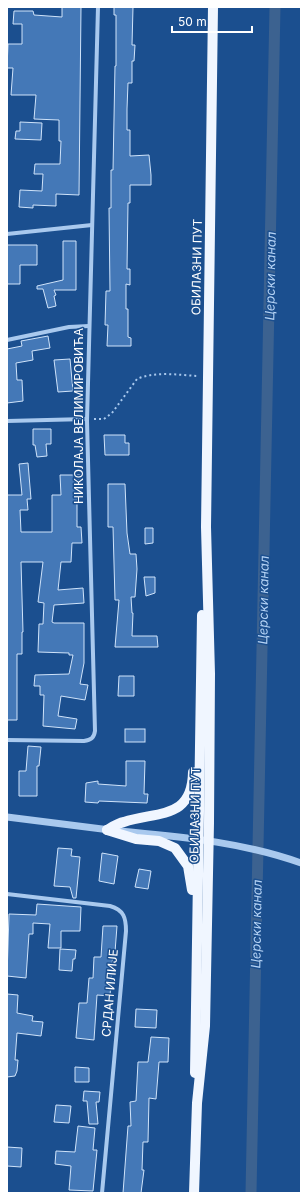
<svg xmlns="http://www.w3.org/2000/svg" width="308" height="1200" viewBox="0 0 308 1200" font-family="Inter,sans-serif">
  <rect width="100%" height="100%" fill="#1b4f8f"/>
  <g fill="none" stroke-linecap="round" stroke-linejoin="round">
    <path stroke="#3c6290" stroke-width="11" d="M251,1193L275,7"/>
  </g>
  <g fill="#4478b7" stroke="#cfe3fa">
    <path d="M62,7H81L79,195L56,194V206L33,205V208L19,207L20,190L42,191L43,174H34L35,164H60L61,141H59V120L34,119L36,95H11L13,68H7L8,44H22V24H13L14,11H33L34,15L62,17Z"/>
    <path d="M114,7H133L132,45H135L134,61H132V83H128L127,109V130H130V156L149,155L151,175V185H130V203H128L127,269H130V285L126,284V309H128V337L131,338V346H107L108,325H105L106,291H110L109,208H111V170H113L115,66H116V15H114Z"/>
    <path d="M20,122L42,123L41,140L15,139L16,131H20Z"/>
    <path d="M63,241H76V290H54L56,295L54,296L56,306L48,308L43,289H37V286L63,280Z"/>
    <path d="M7,245H37V265H20V284H7Z"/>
    <path d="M48,336L50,348L32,351L33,360L16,363L17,380H22L23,401L7,403V349L22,346L21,341Z"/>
    <path d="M70,359L73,391L58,392L54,360Z"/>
    <path d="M33,429H51V444H46L47,456L37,457L35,445H33Z"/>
    <path d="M104,435H125V443H129V455H105Z"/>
    <path d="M28,463L31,499H27L28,510H20L21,532H52V495H61L60,475H81V491H77V527H81L82,543H72L71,562H61L58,590L83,588L84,603L54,605L52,622L54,623H84V663L80,684L88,685L85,700L61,696L58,716L77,719L75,729L43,726L44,695H40V686H34L35,675L69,674L73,655H69V653L38,652L39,624H43L44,603L38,602L43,562H21L23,632H22V654H17V720H7V495H22L19,464Z"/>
    <path d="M108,484H125L127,533L130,554H136L137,569L135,597H131L132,613H133L132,636H157L158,647H115L119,600H115L113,527H108Z"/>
    <path d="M145,528H153V543L145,544Z"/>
    <path d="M144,577H155V593L146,596Z"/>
    <path d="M119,676H134V696H118Z"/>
    <rect x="125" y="729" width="20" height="13"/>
    <path d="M28,746L41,747L39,766H37V796H19V771H26Z"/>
    <path d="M126,761H145L144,794H148L147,803L99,801L98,803L85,802L86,783L98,781V784L126,786Z"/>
    <path d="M58,848L72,849L71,856L80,857L76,898H73L70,887L54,886Z"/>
    <path d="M102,853L118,856L114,884L99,881Z"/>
    <path d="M139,869L151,871L148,889L135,887Z"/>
    <path d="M37,904L81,907L80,931H61V948H48L50,924L33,923V934H29L26,978L7,976L9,914L36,915Z"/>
    <path d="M103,926H117L115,952L113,951L110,996L97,995L94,1040L76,1038L79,1003H87L89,978H93L94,957H101Z"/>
    <path d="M60,949L76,950L75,959H73L72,971L59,970Z"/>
    <path d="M7,994L18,995L17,1013L33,1016L32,1021L43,1022L41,1036L17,1033L15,1060H18L17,1071L15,1076L7,1077Z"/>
    <path d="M136,1009L157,1010L156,1028L135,1027Z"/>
    <path d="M151,1037L169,1038L168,1062H159L156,1099L149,1098L148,1142H143L142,1170H144L141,1193H123L128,1126H131L130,1102L136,1101L138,1062H148Z"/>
    <path d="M75,1067L89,1068V1082H75Z"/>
    <path d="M84,1091L100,1092L99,1102H96L98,1124H89L87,1101H83Z"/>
    <path d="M56,1105L71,1106L69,1123L54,1122Z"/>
    <path d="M78,1126L95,1128L93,1150H97L93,1191L69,1190L71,1166L55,1164L56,1151L75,1152Z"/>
    <path d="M7,1147L22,1148L21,1167L7,1166Z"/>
  </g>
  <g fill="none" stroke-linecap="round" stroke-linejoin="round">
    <path stroke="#a9c9ee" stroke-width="2" stroke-dasharray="2 3" stroke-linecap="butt" d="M94,419H104L112,413L137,379C155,371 179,375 198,376"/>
    <g stroke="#a9c9ee" stroke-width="4">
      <path d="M7,234L92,225"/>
      <path d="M7,340L69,327L89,326"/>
      <path d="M7,421L87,419"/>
      <path d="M7,740L84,741C91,740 94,738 95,731L87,421L98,7"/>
      <path d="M7,894L110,906C124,910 126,918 126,931L102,1193"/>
    </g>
    <g stroke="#a9c9ee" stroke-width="7">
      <path d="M7,817L110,830"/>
      <path d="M121,831C182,837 242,842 301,863"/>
    </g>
    <g stroke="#f0f6ff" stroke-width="10">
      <path d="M107,830L136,839L159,841L175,848L188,866L192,890"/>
      <path d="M107,830C112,827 118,823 124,822C157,811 192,820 193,772"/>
      <path d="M195,1073L202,615"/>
      <path d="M194,1193L197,1103L205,1026L209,823L210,674L206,527L213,7"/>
    </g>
  </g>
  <g text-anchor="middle" stroke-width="3" stroke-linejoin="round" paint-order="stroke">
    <g font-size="12" fill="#fff" stroke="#1b4f8f">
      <text transform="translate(197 267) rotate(-89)" y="4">ОБИЛАЗНИ ПУТ</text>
      <text transform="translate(79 416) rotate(-90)" y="4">НИКОЛАЈА ВЕЛИМИРОВИЋА</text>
      <text transform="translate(195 815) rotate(-89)" y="4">ОБИЛАЗНИ ПУТ</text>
      <text transform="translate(110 993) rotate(-85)" y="4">СРДАН ИЛИЈЕ</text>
    </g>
    <g font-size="13" font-style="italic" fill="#b5d3f5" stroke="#1b4f8f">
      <text transform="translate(270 276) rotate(-89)" y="5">Церски канал</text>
      <text transform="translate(263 600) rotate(-89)" y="5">Церски канал</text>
      <text transform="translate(256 924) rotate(-89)" y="5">Церски канал</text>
    </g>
  </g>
  <rect width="308" height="1200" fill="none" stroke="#ffffff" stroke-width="16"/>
  <path d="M172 26v6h80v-6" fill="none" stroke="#ffffff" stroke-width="2"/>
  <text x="178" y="26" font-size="12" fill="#ffffff" stroke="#1b4f8f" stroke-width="3" paint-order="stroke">50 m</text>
</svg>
